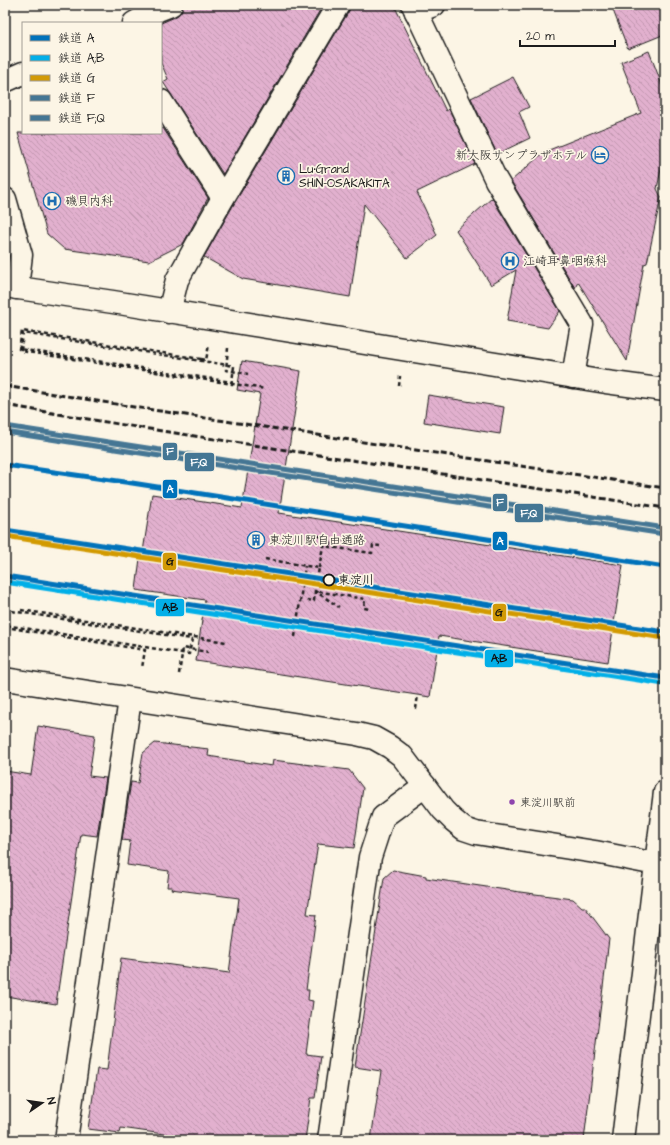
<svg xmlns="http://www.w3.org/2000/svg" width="670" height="1145" viewBox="0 0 670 1145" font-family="'Architects Daughter','Klee One',sans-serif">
  <defs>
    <pattern id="building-back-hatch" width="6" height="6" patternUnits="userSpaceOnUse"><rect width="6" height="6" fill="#e2b0ce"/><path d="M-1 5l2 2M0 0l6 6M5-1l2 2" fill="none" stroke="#c197b0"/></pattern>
  </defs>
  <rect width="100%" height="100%" fill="#fcf5e5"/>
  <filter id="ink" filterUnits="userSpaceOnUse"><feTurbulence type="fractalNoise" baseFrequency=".025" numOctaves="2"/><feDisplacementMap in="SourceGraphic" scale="8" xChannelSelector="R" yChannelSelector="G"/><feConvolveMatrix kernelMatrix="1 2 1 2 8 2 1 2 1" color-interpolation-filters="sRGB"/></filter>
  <g filter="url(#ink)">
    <g fill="url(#building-back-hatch)" stroke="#1c1c1c">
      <path d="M183,5H323L223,174L163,82L168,79L161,63V23L175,17L180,13Z"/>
      <path d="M350,5H394L446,111L449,109L475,164L417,192L437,235L407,258L364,204L350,297L243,279L204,257L234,204L349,11Z"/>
      <path d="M611,5H665V34L628,49Z"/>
      <path d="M649,51L665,93V169H664L662,164L657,189L661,197L647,263L644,264L627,361L578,282L575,288L511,181L544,152L641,113L621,62Z"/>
      <path d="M513,77L529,107L519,112L530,138L497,154L471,98Z"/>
      <path d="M163,128L208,198L183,244L149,261L64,249L47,234L18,133H161V129Z"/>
      <path d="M492,198L560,311L548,328L507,321L516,270L491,285L456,230Z"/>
      <path d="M242,361L301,371L279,513L623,565L608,662L439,636L430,697L196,661L205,600L136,590L140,558H142L152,494L242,508L260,394L237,390Z"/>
      <path d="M428,395L504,407L500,434L424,422Z"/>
      <path d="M38,726L95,735L89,776L106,778L97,836L81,834L56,1004L5,996V771L31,775Z"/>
      <path d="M155,743L209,749L208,756L272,766L273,760L349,770L363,788L354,848L318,844L307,914L316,915L306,990H309L308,1000L313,1001L306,1054L321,1056L315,1098H311L305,1140H206L121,1128L120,1133L88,1129L97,1069L107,1070L121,958L229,973L239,898L171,889L172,887H167L169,871L127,865L130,841L122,840L131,782L138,783L143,753Z"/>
      <path d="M393,870L426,876V878L520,892L573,899L582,907H585L609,939L584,1140H371L381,1071L355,1067L384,878Z"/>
    </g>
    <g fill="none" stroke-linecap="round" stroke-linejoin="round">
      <defs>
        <path id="pedestrian" d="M413,5L496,180L582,324L573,377"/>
        <g id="minor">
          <path d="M416,12L434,5"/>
          <path d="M134,23L158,10L171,5"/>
          <path d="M5,81L23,73"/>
          <path d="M161,101L223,198"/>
          <path d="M169,312L177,280L223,198L338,5"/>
          <path d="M656,864L665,792"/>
          <path d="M329,1140L370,857L383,817L425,786"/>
        </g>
        <g id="tertiary">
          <path d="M5,199L21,255L17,288"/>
          <path d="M5,286L113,302L606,382L665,390"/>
          <path d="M5,679L357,734L374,738L390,747L402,756L443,810L453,820L464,829L476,833L595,852L656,864L623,1140"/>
          <path d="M66,1140L130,699"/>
        </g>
      </defs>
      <use href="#pedestrian" stroke="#1c1c1c" stroke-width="25"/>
      <use href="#minor" stroke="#1c1c1c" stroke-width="25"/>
      <use href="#tertiary" stroke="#1c1c1c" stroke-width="25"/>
      <g stroke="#1c1c1c" stroke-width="2.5" stroke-dasharray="4 3" stroke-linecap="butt">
        <path d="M228,348L226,370L248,374"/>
        <path d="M201,359L206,360L209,345"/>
        <path d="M399,386L400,376"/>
        <path d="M317,536L324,537L323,546L372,553L373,545L380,546"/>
        <path d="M265,559L319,568L315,591L339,607"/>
        <path d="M319,568L323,546L348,539"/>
        <path d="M307,600L314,601L315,591L365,599L364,608L370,609"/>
        <path d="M5,627L145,650L142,668"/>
        <path d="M179,674L183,648L208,652"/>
        <path d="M416,709L418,695"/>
      </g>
      <use href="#pedestrian" stroke="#fcf5e5" stroke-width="22"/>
      <use href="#minor" stroke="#fcf5e5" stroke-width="22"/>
      <use href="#tertiary" stroke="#fcf5e5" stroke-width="22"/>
      <g stroke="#1c1c1c" stroke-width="3" stroke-dasharray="6 3" stroke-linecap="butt">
        <path d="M5,386L140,408L665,488"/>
        <path d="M5,405L136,427L665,508"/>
      </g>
      <g stroke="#1c1c1c" stroke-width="2.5" stroke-dasharray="4 3" stroke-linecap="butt">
        <path d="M201,359L22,331L19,349L232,382L234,366L23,333L21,351L265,389"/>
        <path d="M5,610L192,639L189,654L5,625"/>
        <path d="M21,610L226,642L225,643"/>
        <path d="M295,637L305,566"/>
      </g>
      <defs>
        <g id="rail-1">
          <path d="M5,465L132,483L665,567"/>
          <path d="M5,530L665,632"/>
          <path d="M5,576L665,678"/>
        </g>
        <path id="rail-2" d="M5,582L664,684"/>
        <path id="rail-3" d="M5,536L664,638"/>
        <path id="rail-4" d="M5,426L665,528"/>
        <path id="rail-5" d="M5,432L664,534"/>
      </defs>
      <use href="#rail-1" stroke="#fcf5e5" stroke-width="8"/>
      <use href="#rail-2" stroke="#fcf5e5" stroke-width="8"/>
      <use href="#rail-3" stroke="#fcf5e5" stroke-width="8"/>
      <use href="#rail-4" stroke="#fcf5e5" stroke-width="8"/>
      <use href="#rail-5" stroke="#fcf5e5" stroke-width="8"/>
      <use href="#rail-1" stroke="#0072ba" stroke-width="5"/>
      <use href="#rail-2" stroke="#03afe8" stroke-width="5"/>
      <use href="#rail-3" stroke="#d29a06" stroke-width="5"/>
      <use href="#rail-4" stroke="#447694" stroke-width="5"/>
      <use href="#rail-5" stroke="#447694" stroke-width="5"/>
    </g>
  </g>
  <defs>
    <symbol id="hotel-ring" viewBox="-11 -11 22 22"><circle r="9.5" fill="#fcf5e5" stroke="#1f6fb2" stroke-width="1.5"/><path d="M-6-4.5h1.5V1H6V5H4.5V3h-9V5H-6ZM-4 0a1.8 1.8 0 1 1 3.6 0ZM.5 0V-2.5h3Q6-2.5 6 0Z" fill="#1f6fb2"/></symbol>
    <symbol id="building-ring" viewBox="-11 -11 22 22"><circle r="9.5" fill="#fcf5e5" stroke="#1f6fb2" stroke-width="1.5"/><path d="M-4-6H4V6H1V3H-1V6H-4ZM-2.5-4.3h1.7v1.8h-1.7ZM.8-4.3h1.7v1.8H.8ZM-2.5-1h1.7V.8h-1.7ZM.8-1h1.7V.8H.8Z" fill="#1f6fb2"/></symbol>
    <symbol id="hospital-ring" viewBox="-11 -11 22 22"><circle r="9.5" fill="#fcf5e5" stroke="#1f6fb2" stroke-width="1.5"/><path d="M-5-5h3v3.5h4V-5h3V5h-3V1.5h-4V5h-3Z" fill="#1f6fb2"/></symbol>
  </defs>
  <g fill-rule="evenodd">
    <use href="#hotel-ring" x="590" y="145" width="20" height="20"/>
    <use href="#building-ring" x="276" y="166" width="20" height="20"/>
    <use href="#hospital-ring" x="42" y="191" width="20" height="20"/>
    <use href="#hospital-ring" x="500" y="251" width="20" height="20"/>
    <use href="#building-ring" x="246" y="530" width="20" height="20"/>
  </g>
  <circle fill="#fcf5e5" stroke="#1c1c1c" stroke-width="2" cx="329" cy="580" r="5.5"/>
  <circle fill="#8e44ad" stroke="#fcf5e5" stroke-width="1.5" cx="512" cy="802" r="3.5"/>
  <g text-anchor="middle" stroke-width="3.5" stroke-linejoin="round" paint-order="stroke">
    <g font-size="11" fill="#1c1c1c" stroke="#fcf5e5" text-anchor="start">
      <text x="520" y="806">東淀川駅前</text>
    </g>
    <g font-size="12" fill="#1c1c1c" stroke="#fcf5e5" text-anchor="start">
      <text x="587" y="159" text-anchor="end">新大阪サンプラザホテル</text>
      <text x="299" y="173">Lu•Grand<tspan x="299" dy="14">SHIN-OSAKAKITA</tspan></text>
      <text x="65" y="205">磯貝内科</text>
      <text x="523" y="265">江崎耳鼻咽喉科</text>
      <text x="269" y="544">東淀川駅自由通路</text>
    </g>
    <g font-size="12" font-weight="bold" fill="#1c1c1c" stroke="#fcf5e5" text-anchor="start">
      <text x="338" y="584">東淀川</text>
    </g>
  </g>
  <g stroke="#fcf5e5" stroke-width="1.5">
    <rect x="162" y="442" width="16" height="19" rx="4" fill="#447694"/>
    <rect x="184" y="452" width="31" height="20" rx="4" fill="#447694"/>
    <rect x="162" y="479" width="16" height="20" rx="4" fill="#0072ba"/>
    <rect x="492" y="493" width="16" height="19" rx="4" fill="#447694"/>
    <rect x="514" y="503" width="30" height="20" rx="4" fill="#447694"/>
    <rect x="492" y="531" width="16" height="20" rx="4" fill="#0072ba"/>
    <rect x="162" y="552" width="15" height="19" rx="4" fill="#d29a06"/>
    <rect x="155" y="598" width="30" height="19" rx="4" fill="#03afe8"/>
    <rect x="492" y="603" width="15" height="19" rx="4" fill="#d29a06"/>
    <rect x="484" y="649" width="30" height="19" rx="4" fill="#03afe8"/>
  </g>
  <g font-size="11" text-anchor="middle" font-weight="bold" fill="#fff">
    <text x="170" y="455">F</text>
    <text x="199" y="466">F;Q</text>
    <text x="170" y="493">A</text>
    <text x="500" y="506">F</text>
    <text x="529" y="517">F;Q</text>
    <text x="500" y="545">A</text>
  </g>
  <g font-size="11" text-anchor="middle" font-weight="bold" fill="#111">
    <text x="170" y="565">G</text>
    <text x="170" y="611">A;B</text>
    <text x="499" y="616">G</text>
    <text x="499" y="662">A;B</text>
  </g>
  <rect width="670" height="1145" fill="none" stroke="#fcf5e5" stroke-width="20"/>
  <rect x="10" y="10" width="650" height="1125" fill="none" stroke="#1c1c1c" stroke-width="1.5" filter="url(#ink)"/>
  <rect x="22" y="22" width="140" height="112" fill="#fcf5e5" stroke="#a29e95"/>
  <rect x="30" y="35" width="20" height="6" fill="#0072ba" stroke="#a29e95"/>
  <text x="58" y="42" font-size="12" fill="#1c1c1c">鉄道 A</text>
  <rect x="30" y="55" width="20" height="6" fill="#03afe8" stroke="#a29e95"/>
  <text x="58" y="62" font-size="12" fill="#1c1c1c">鉄道 A;B</text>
  <rect x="30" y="75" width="20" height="6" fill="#d29a06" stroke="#a29e95"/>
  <text x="58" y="82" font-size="12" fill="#1c1c1c">鉄道 G</text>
  <rect x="30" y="95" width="20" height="6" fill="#447694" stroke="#a29e95"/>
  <text x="58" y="102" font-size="12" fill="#1c1c1c">鉄道 F</text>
  <rect x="30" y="115" width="20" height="6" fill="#447694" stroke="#a29e95"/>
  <text x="58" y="122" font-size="12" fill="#1c1c1c">鉄道 F;Q</text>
  <g transform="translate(42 1103) rotate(77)" stroke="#fcf5e5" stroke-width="3" paint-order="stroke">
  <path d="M0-3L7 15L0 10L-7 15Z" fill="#1c1c1c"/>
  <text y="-6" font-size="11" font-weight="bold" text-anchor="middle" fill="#1c1c1c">N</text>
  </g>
  <path d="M520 40v6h95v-6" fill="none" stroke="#1c1c1c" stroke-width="2"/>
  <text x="526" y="40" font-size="12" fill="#1c1c1c" stroke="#fcf5e5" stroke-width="3" paint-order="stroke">20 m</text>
</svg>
